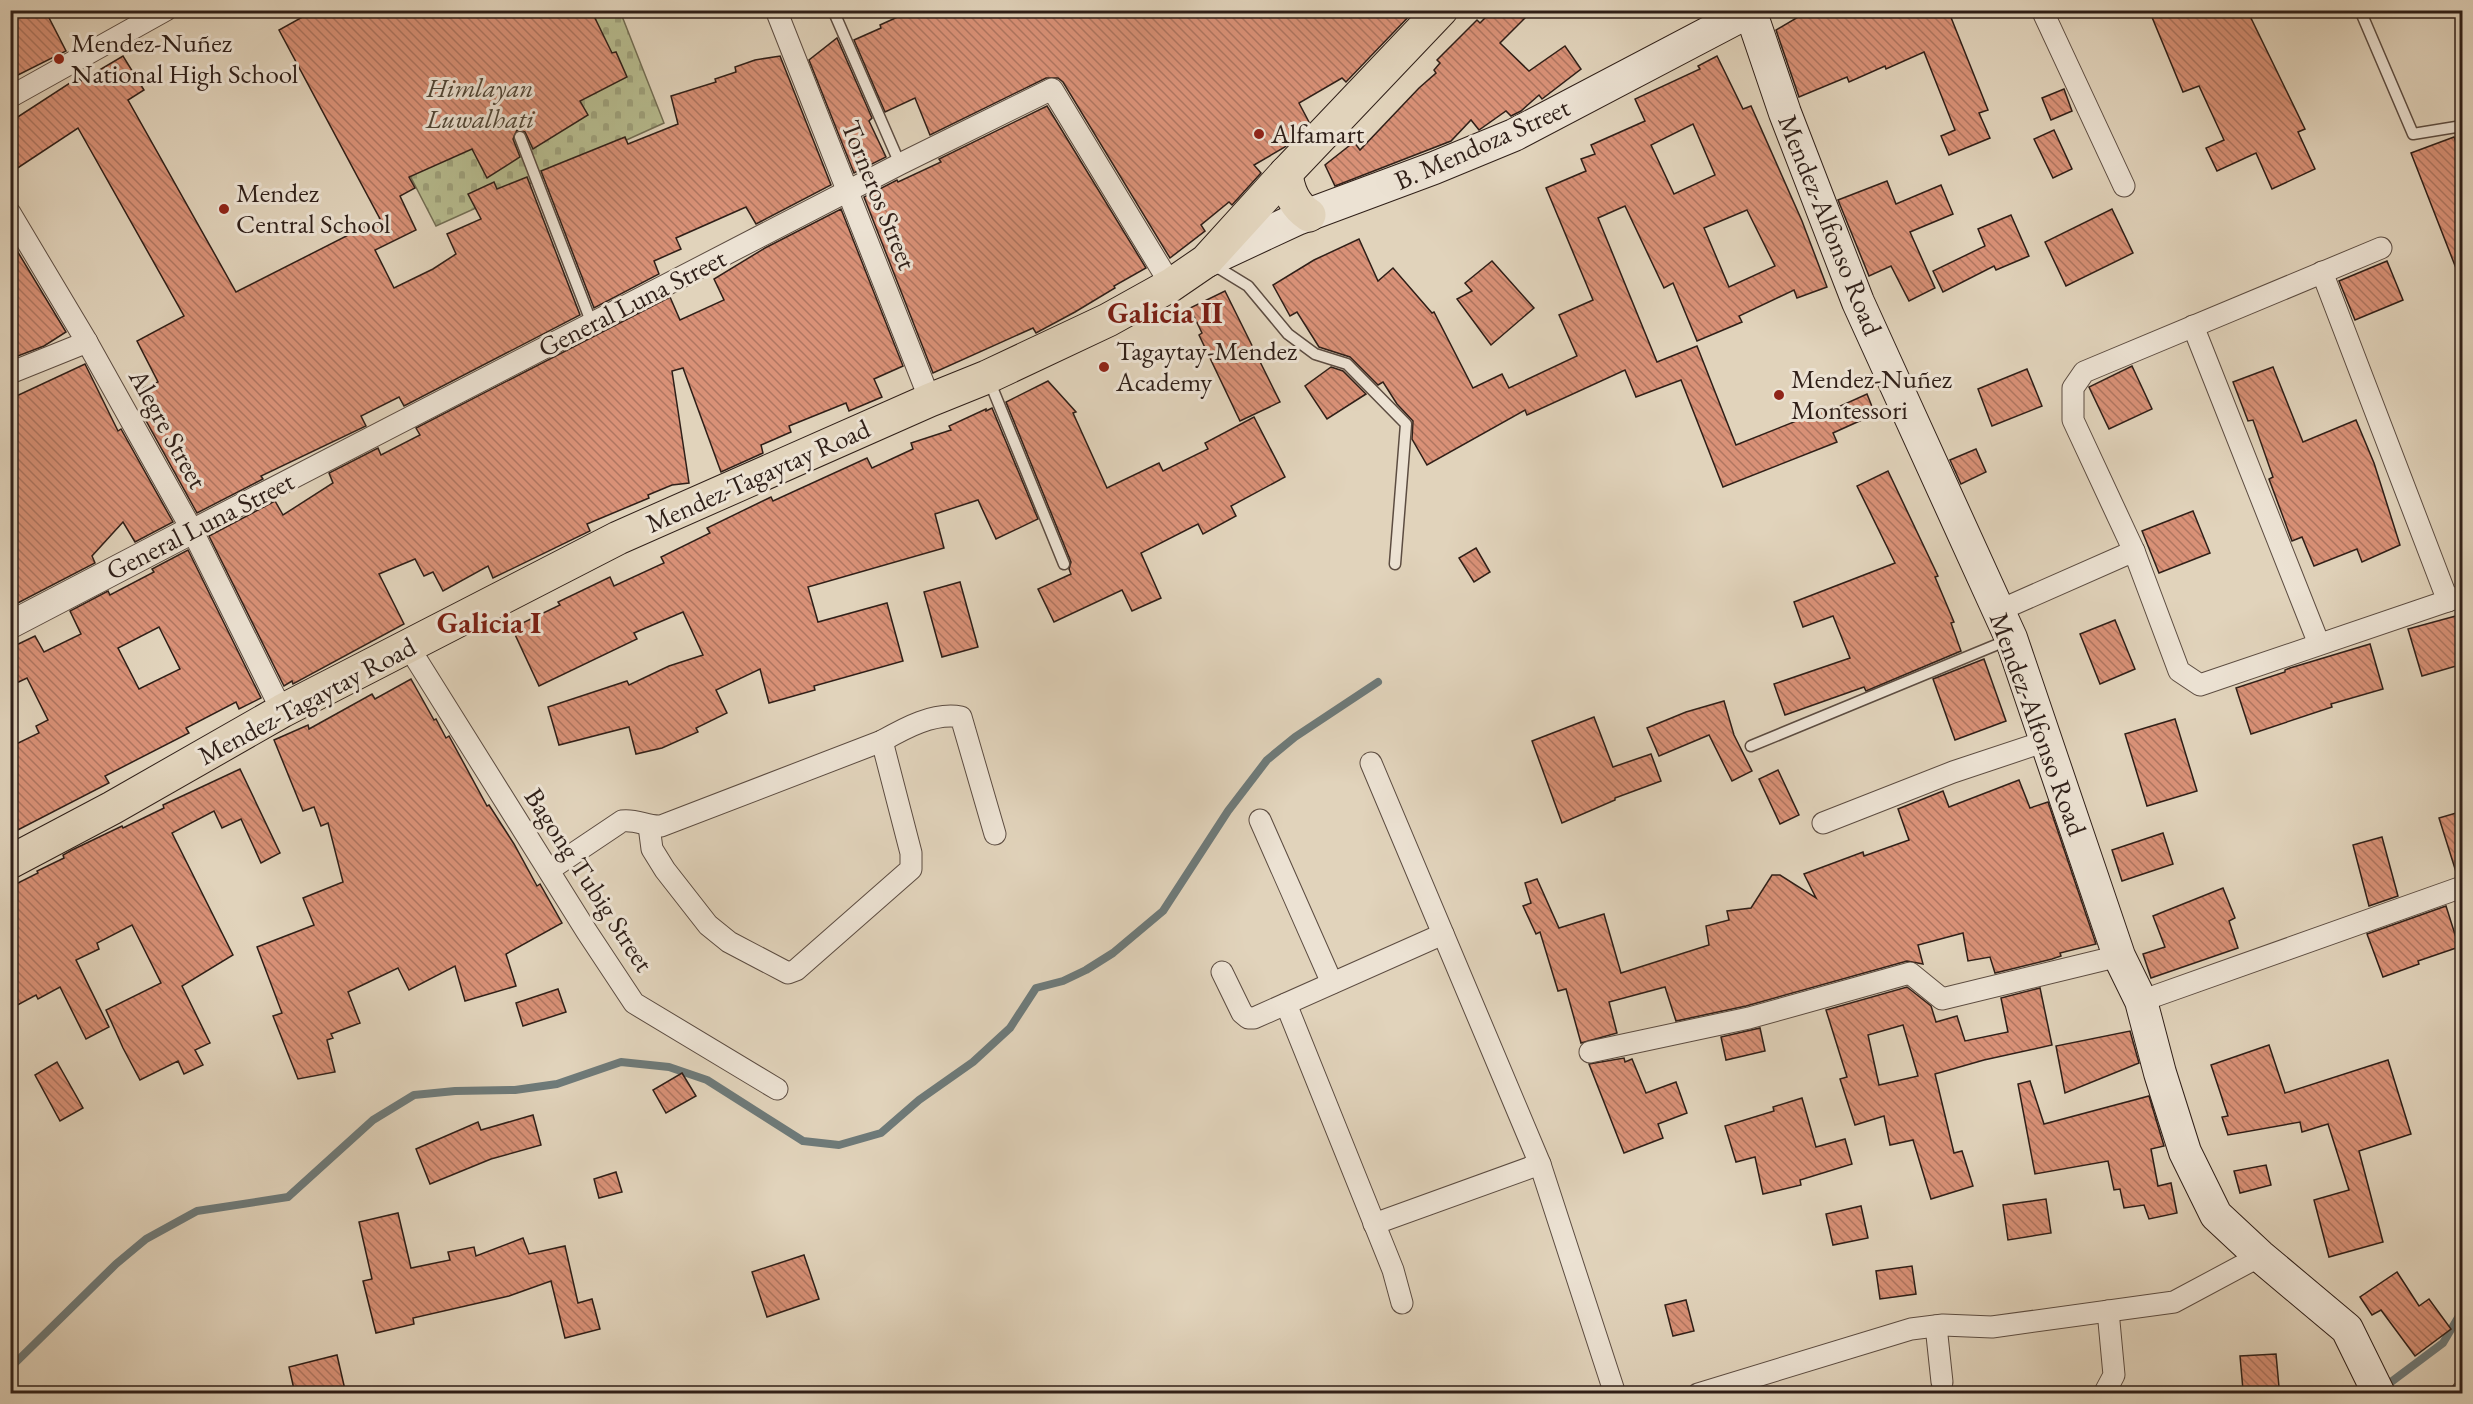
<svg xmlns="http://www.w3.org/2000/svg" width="2473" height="1404" viewBox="0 0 2473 1404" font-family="'EB Garamond',serif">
  <defs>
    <pattern id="cemetery-stones" width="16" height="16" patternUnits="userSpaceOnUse" patternTransform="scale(1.5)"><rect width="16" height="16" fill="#b6bb8e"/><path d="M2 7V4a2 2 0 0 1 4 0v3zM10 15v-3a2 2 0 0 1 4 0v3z" fill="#9da07a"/></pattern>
    <pattern id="building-back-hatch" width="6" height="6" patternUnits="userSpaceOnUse" patternTransform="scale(1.5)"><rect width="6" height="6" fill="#d99177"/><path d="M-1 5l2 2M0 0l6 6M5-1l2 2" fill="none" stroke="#b07661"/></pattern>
  </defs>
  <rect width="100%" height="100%" fill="#e1d3bb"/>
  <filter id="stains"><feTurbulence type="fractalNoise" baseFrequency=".00333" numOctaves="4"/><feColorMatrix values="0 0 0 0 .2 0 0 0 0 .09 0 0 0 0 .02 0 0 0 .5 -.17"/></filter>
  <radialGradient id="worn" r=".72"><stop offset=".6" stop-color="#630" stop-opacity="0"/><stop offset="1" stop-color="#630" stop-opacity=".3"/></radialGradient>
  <path fill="url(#cemetery-stones)" stroke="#726d53" stroke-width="1.5" d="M325,11H620L664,123L436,226Z"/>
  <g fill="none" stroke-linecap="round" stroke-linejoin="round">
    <g stroke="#6e7a79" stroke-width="8">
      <path d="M10,1368L116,1264L146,1239L197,1211L288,1197L373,1120L414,1095L455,1091L515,1090L557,1084L621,1062L669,1067L707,1080L803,1141L839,1145L881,1133L919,1100L973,1062L1010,1028L1036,988L1063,981L1086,970L1113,953L1163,911L1228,811L1267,760L1295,737L1378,682"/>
      <path d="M2383,1388L2443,1343L2462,1311"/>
    </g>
  </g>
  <g fill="url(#building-back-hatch)" stroke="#2f1f18" stroke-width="1.5" fill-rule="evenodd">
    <path d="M10,10H45L66,51L10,79Z"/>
    <path d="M315,10H591L612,53L616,52L627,77L580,101L588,115L533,149L525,132L517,130L513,139L520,157L487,178L472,149L409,177L415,188L400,196L416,230L375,250L394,288L433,269L456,254L447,234L481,219L468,194L494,182L497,189L527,177L580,315L404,406L399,397L361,416L366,426L261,476L263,479L197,513L144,417L153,412L142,389L158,382L137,341L184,316L78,128L10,173V122L79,77L81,81L123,56L144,90L128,100L236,292L380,219L279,30Z"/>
    <path d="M913,10H1415L1346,82L1342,78L1299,103L1309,122L1294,137L1286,142L1288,144L1285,147L1254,165L1261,173L1232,205L1229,202L1201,225L1205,231L1170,258L1063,82L1058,78H1046L930,135L915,98L885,112L854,40L881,28L880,25Z"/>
    <path d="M1493,10H1533L1500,43L1529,71L1565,46L1581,69L1542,99L1539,95L1521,111L1511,116L1506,111L1479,130L1471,120L1451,141L1335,186L1325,165L1354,142L1360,150L1419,88L1436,73L1434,70L1440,63L1437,60L1477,20L1480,23Z"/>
    <path d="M1810,10H1948L1988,110L1979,113L1990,138L1949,155L1941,136L1955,130L1924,52L1886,69L1885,66L1849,82L1847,77L1799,97L1776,30Z"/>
    <path d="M2149,10H2247L2305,129L2298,132L2315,169L2272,189L2256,153L2217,171L2206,148L2224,140L2199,86L2183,92Z"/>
    <path d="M837,38L872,118L869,121L886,157L854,173L809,60Z"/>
    <path d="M780,56L831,185L756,224L746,207L676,238L681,249L654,261L659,274L594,308L541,171L625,137L628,144L678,124L671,96L716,82L715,79L736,72L735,67L755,60Z"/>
    <path d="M1717,56L1743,109L1751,106L1802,221L1827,287L1797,298L1794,290L1739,316L1742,322L1697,341L1673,283L1664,288L1625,206L1598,218L1657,362L1697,346L1736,445L1824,410L1825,413L1867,394L1875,414L1833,433L1837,442L1723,487L1681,380L1636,397L1625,370L1527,415L1525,410L1427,465L1412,439L1413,421L1397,404L1383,382L1378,385L1350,357L1319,347L1297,312L1290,316L1273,285L1314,260L1359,239L1378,281L1393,268L1432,313L1434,312L1473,388L1502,374L1509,388L1577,356L1559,315L1593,300L1546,188L1586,171L1581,159L1595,154L1591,145L1645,121L1635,99L1700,69L1698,66ZM1693,124L1715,175L1674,194L1651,145ZM1747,210L1775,266L1729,287L1704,228Z"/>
    <path d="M2064,89L2072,111L2051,120L2042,98Z"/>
    <path d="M1047,106L1146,268L1114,286L1115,288L1075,312L1036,333L1033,328L933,373L864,197L897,180L898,182L941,162L939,159Z"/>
    <path d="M2054,130L2072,169L2053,178L2034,139Z"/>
    <path d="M2454,137L2463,159V280L2461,281L2411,153Z"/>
    <path d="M1887,181L1896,204L1941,185L1953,214L1910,232L1935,288L1909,301L1891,266L1869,276L1838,200Z"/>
    <path d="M841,209L903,366L874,379L882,397L849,411L846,403L789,426L791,432L761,445L763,453L721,472L683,368L672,371L689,483L672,485L648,495L649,498L587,524L590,531L493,578L488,566L443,591L433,572L424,576L415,559L379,574L404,624L293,684L292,681L284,686L209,536L275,501L283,515L333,483L329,473L378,448L381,455L420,435L416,428L670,297L680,320L724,300L714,279L765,248Z"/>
    <path d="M2112,209L2133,253L2066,286L2045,242Z"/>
    <path d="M2011,215L2029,256L1996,270L1994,266L1943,292L1933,271L1985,246L1978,229Z"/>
    <path d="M10,239L66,332L44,346L10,359Z"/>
    <path d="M1492,261L1534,308L1491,345L1457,299L1472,291L1465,283Z"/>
    <path d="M2387,261L2403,300L2355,320L2339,281Z"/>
    <path d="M1225,291L1280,402L1240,421L1199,335L1202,333L1190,308Z"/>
    <path d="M85,364L118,431L121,429L173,522L135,542L123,522L92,556L95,563L10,607V399Z"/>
    <path d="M2132,366L2152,409L2109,429L2089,387Z"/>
    <path d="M1331,367L1343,371L1366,394L1327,419L1305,386Z"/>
    <path d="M2273,367L2303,442L2356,420L2374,463L2400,545L2362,562L2357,549L2314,566L2302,537L2292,541L2269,479L2273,477L2253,420L2248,421L2233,382Z"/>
    <path d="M2027,369L2042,406L1992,426L1978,389Z"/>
    <path d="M1048,381L1076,412L1073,413L1107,488L1159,463L1163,471L1208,449L1205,443L1254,417L1285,477L1231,506L1236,516L1203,534L1198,524L1141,553L1161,598L1132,611L1122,590L1054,622L1038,589L1071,574L1069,569L1071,562L1006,402Z"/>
    <path d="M992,408L1038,519L996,539L978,500L935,514L944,548L808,587L818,622L887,603L903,661L814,686L815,690L769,703L760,669L716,690L727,713L696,728L698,732L662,748L636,754L629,727L559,745L548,707L627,681L629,685L669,666L703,655L683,612L634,633L637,639L539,686L512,628L560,605L558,602L610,577L614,586L664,563L661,557L710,533L707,528L771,497L773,501L867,458L872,468L913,449L911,443L951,430L949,426L986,409V411Z"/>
    <path d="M1976,449L1986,472L1961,484L1950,460Z"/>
    <path d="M1888,471L1938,576L1935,577L1954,622L1951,623L1961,651L1866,691L1864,687L1785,715L1774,684L1850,658L1833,616L1803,627L1794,602L1895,563L1857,486Z"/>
    <path d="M2193,511L2210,553L2159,573L2142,531Z"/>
    <path d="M1476,548L1490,572L1474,582L1459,558Z"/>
    <path d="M188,550L261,698L239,709L236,702L186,728L189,733L105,776L109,783L10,834V747L39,733L36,726L48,720L27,678L10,686V648L35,636L44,652L81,634L70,611L108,591L110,595L154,572L152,569ZM159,627L180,669L139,689L118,648Z"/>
    <path d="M960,582L978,647L942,657L924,592Z"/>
    <path d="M2463,614V664L2422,676L2408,629Z"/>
    <path d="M2115,620L2135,669L2100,684L2080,634Z"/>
    <path d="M2370,644L2383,689L2331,704L2332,707L2251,734L2236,688L2285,672V670L2290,668Z"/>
    <path d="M1984,659L2006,721L1955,740L1933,679Z"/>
    <path d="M411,679L434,720L436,719L446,738L449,736L487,806L489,805L514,844L537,886L540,884L562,923L506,954L516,986L465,1001L455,966L409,990L398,968L348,992L360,1023L331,1034L333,1038L327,1040L335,1072L298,1079L273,1016L282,1013L257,947L314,925L303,898L343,882L328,823L321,826L314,807L303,811L274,740L308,725L309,729L372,694L375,699Z"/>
    <path d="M1724,701L1734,735L1752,771L1732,781L1709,735L1659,756L1647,728L1686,712Z"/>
    <path d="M1594,717L1613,767L1651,754L1661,781L1615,798V800L1562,823L1532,741Z"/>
    <path d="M2175,719L2197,791L2147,806L2125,734Z"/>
    <path d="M240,769L280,853L261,863L241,819L222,828L214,811L172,833L233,955L182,986L210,1043L195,1050L203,1065L184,1074L178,1061L140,1080L123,1048L106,1010L161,983L132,925L97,943L99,949L76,960L109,1027L86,1039L60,987L38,999L36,995L10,1009V887L38,873L37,871L64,858L63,855L72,850L122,826L123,828L164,808L163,805Z"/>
    <path d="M1778,770L1799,815L1780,824L1759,779Z"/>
    <path d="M2019,780L2030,808L2048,802L2096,944L2060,953L2061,956L2052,959L1995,973L1990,957L1968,961L1963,933L1918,945L1923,964L1907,961L1746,1006L1676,1021L1665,987L1609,1002L1617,1033L1581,1043L1566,989L1558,991L1540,932L1536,934L1523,906L1531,903L1525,883L1537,879L1559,928L1604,914L1621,973L1709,945L1706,926L1729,920L1727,911L1751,908L1772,875H1780L1816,898L1804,874L1863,852L1864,856L1909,840L1898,809L1943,791L1949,807Z"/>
    <path d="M2463,811V875H2457L2439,818Z"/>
    <path d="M2163,833L2173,864L2122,881L2112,850Z"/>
    <path d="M2382,837L2398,896L2369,906L2353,845Z"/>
    <path d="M2223,888L2235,918L2229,921L2238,948L2151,978L2143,954L2165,947L2153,916Z"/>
    <path d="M2446,906L2459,947L2418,961L2419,964L2383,977L2367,934Z"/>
    <path d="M1907,987L1931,1006L1936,1022L1957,1016L1965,1041L2008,1032L2001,998L2040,988L2052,1045L1984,1060L1935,1074L1954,1153L1962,1151L1973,1186L1931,1199L1913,1140L1890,1145L1884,1116L1855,1125L1840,1079L1847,1077L1826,1010ZM1903,1025L1918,1076L1879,1085L1868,1035Z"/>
    <path d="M558,989L566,1012L523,1026L516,1003Z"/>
    <path d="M1760,1028L1765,1051L1726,1060L1721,1037Z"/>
    <path d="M2130,1031L2139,1063L2065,1093L2056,1046Z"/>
    <path d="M2269,1045L2285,1093L2388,1060L2411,1134L2359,1151L2383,1242L2329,1257L2314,1200L2349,1190L2328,1124L2302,1132L2300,1122L2228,1135L2222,1117L2228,1116L2211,1065Z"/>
    <path d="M1624,1058L1625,1062L1632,1059L1646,1093L1676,1082L1687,1113L1658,1124L1663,1138L1624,1153L1589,1064Z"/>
    <path d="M57,1062L83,1108L60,1121L35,1075Z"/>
    <path d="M682,1073L696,1096L666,1113L653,1090Z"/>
    <path d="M2030,1081L2044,1124L2149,1096L2164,1146L2151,1149L2158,1186L2171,1183L2177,1213L2149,1219L2144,1205L2124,1208L2120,1189L2114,1190L2108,1161L2035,1174L2018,1084Z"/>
    <path d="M1802,1098L1816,1147L1845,1139L1852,1164L1800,1180L1801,1185L1763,1194L1755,1157L1736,1162L1725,1126L1774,1111L1773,1107Z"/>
    <path d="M533,1115L541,1145L491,1159L430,1184L416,1149L478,1122L481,1130Z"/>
    <path d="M2266,1165L2271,1185L2240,1193L2234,1171Z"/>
    <path d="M616,1172L622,1192L599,1198L594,1179Z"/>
    <path d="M2046,1199L2051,1233L2008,1240L2003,1205Z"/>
    <path d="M1861,1206L1868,1238L1833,1245L1826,1214Z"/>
    <path d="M398,1213L411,1268L450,1260L448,1252L474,1247L476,1256L523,1238L529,1254L565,1246L578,1303L592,1299L600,1329L565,1338L551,1281L509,1296L413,1318L414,1324L376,1333L363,1281L372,1279L359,1222Z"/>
    <path d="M804,1255L819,1299L767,1317L752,1272Z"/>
    <path d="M1912,1266L1916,1294L1880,1299L1876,1271Z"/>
    <path d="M2397,1272L2419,1306L2429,1299L2451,1329L2415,1356L2381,1310L2372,1315L2360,1297Z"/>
    <path d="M1686,1300L1694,1331L1673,1336L1665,1305Z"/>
    <path d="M2276,1354L2279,1387L2243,1390L2240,1356Z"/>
    <path d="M337,1355L346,1394H295L289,1367Z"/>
  </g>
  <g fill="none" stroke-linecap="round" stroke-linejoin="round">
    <defs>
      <g id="service">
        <path d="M833,10L900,164"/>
        <path d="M2360,10L2413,134L2462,126"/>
        <path d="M520,137L592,324"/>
        <path d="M1212,264L1248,286L1288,334L1315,354L1347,364L1406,424L1395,564"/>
        <path d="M989,380L1064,564"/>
        <path d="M1751,746L2008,640"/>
      </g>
      <g id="minor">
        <path d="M776,10L930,400"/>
        <path d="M2042,10L2124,186"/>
        <path d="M10,97L166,10"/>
        <path d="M10,213L87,342L192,530L282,711"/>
        <path d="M2322,272L2448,601"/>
        <path d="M2193,326L2319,644"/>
        <path d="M10,373L87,342"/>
        <path d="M192,530L900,164L1052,89L1171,285"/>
        <path d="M2134,551L2073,420V388L2084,372L2381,248"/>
        <path d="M1998,611L2134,551L2179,671L2200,685L2462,596"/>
        <path d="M408,646L587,932L634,1003L777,1089"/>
        <path d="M1371,763L1540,1164L1615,1394"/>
        <path d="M1260,820L1332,983"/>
        <path d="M1823,823L1953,772L2046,741"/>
        <path d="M649,826L652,849L665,870L708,925L729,942L788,973L796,970L911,869V853L882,741"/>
        <path d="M549,870L622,821C637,819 647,827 661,826L882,741C905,728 934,712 961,717L995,834"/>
        <path d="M1222,972L1242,1013L1248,1018H1254L1443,934"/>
        <path d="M2141,1001L2462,887"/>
        <path d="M1286,1004L1393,1270L1402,1303"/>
        <path d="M1590,1052L1749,1018L1910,973L1942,999L2119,956"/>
        <path d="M1374,1224L1540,1164"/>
        <path d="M1936,1326L1942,1382"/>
        <path d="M1698,1394L1911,1329L1943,1325L1992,1327L2174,1302L2260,1256"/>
        <path d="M2104,1394L2114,1375L2108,1311"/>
        <path d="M2462,1394V1392"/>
      </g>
      <path id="tertiary" d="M10,625L192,530"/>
      <g id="secondary">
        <path d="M1750,10L1785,113L1858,302L2011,638L2119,956L2141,1001L2160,1073L2185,1152L2216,1215L2260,1256L2347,1329L2379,1394"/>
        <path d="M1207,261L1297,219L1434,168L1514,135L1750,11"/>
      </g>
      <g id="primary">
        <path d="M1286,173C1288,191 1294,205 1309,215"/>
        <path d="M10,862L112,808L282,711L618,538L930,400L987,377L1108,320L1171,285L1206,261L1286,173L1441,10"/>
      </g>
    </defs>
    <use href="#service" stroke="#5c4c41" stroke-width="13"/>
    <use href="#minor" stroke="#5c4c41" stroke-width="23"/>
    <use href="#tertiary" stroke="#5c4c41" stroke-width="29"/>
    <use href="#secondary" stroke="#2f1f18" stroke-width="34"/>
    <use href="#primary" stroke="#2f1f18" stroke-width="35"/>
    <use href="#service" stroke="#ece2d3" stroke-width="10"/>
    <use href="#minor" stroke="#ece2d3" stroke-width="21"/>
    <use href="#tertiary" stroke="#ece2d3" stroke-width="27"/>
    <use href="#secondary" stroke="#ece2d3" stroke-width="32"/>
    <use href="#primary" stroke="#e1d3bb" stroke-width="33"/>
  </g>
  <g fill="#8f2418" stroke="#ece2d3" stroke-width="2">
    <circle cx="59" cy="59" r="6"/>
    <circle cx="1259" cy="134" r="6"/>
    <circle cx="224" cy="209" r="6"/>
    <circle cx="1104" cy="367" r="6"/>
    <circle cx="1779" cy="395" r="6"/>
  </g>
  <g text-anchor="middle" stroke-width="6" stroke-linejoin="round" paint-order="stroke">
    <g font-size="27" fill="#2f1f18" stroke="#ece2d3" text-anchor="start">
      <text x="71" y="52">Mendez-Nuñez<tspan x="71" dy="31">National High School</tspan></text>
      <text x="1271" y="143">Alfamart</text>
      <text x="236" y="202">Mendez<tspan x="236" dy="31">Central School</tspan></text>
      <text x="1116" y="360">Tagaytay-Mendez<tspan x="1116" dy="31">Academy</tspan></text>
      <text x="1791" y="388">Mendez-Nuñez<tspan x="1791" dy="31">Montessori</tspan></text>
    </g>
    <g font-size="27" font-style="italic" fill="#514636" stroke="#ece2d3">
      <text x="480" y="97">Himlayan<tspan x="480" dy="31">Luwalhati</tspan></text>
    </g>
    <g font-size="27" fill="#2f1f18" stroke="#ece2d3">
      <text transform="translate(1482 144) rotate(-24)" y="9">B. Mendoza Street</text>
      <text transform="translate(879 195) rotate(68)" y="9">Torneros Street</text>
      <text transform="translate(1830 225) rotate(68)" y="9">Mendez-Alfonso Road</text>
      <text transform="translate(632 303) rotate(-27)" y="9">General Luna Street</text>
      <text transform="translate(168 429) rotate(61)" y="9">Alegre Street</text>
      <text transform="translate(758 476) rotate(-24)" y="9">Mendez-Tagaytay Road</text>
      <text transform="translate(200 526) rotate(-27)" y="9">General Luna Street</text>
      <text transform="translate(307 701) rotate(-28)" y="9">Mendez-Tagaytay Road</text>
      <text transform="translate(2038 724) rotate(70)" y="9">Mendez-Alfonso Road</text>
      <text transform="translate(589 880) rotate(57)" y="9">Bagong Tubig Street</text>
    </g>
    <g font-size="30" font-weight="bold" fill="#7a1f14" stroke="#ece2d3">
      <text x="1165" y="323">Galicia II</text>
      <text x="489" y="633">Galicia I</text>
    </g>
  </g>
  <rect width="2473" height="1404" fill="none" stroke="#e1d3bb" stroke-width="36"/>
  <rect x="12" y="12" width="2449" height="1380" fill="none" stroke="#2f1f18" stroke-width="3"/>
  <rect x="18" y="18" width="2437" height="1368" fill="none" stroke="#2f1f18" stroke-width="1.5"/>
  <rect width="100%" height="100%" filter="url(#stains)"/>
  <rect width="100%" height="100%" fill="url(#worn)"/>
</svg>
